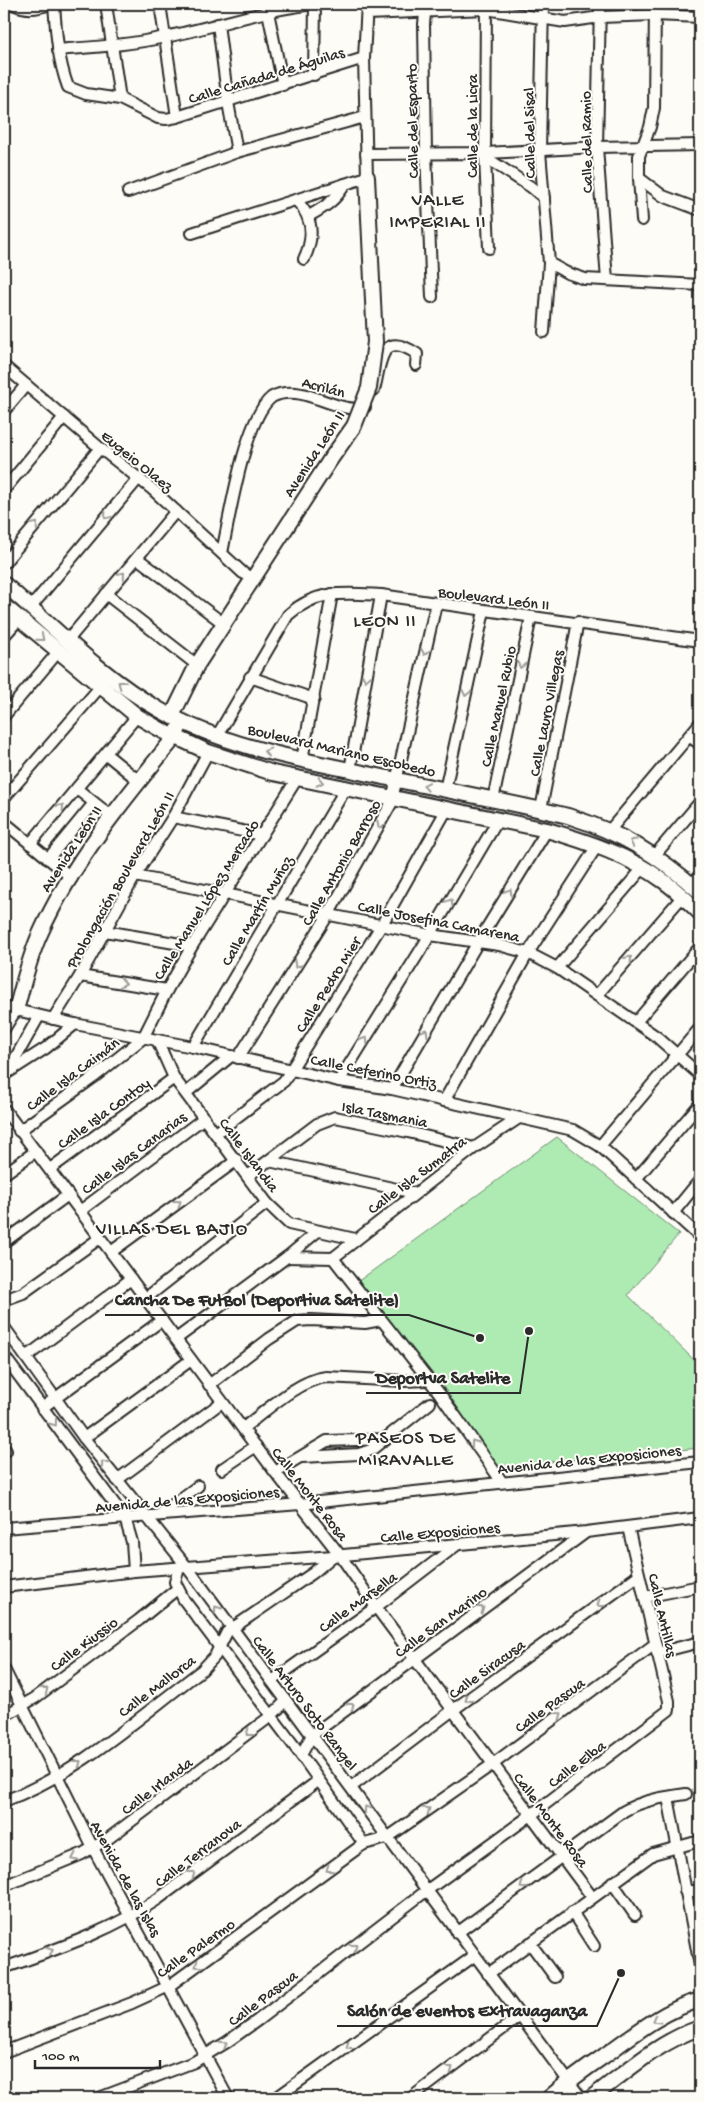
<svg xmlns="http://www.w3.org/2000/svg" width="704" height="2102" viewBox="0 0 704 2102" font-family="'Gochi Hand',sans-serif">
  <rect width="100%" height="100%" fill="#fdfcf7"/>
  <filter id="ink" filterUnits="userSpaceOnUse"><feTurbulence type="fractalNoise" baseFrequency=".02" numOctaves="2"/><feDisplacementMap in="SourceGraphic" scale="10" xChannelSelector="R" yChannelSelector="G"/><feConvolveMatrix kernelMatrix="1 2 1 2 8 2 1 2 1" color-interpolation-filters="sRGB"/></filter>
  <g filter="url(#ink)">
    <path fill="#aeebb2" stroke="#6c8b6e" d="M557,1137L679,1234L628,1295L700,1366V1448L496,1467L357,1282Z"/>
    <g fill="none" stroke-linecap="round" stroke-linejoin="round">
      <defs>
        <g id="street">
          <path d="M13,4C27,10 36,9 50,4"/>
          <path d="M54,4C56,33 58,60 68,87L86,94L120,99L158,118L166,119L177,117L364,58"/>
          <path d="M106,4L120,99"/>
          <path d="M160,4L177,117"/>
          <path d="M426,4L424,24L426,152L432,297"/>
          <path d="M486,4L485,157L489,248"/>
          <path d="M543,4L540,151L549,263L544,332"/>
          <path d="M600,4L597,147L607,280"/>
          <path d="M655,4L654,108L650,127L639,156V178L663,196L700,210"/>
          <path d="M268,12L283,85"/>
          <path d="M367,14L486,9L565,22L600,17L655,15L700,17"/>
          <path d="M218,24L228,102L237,152"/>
          <path d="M58,50C94,47 129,45 165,37C215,27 264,9 315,4"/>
          <path d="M314,75L315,4"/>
          <path d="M366,154L486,153L597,147L700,145"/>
          <path d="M485,157L531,187L544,198"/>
          <path d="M639,178L642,220"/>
          <path d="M128,192L237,152L365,117"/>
          <path d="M296,200C314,218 314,238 304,259"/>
          <path d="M309,216C325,207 336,200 345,184"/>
          <path d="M192,233L367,177L364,58L367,4"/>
          <path d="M549,263L567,273L585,279L700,285"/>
          <path d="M4,366L100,448L152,489L243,573L252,578"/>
          <path d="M374,390C381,365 379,328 417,354L416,365"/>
          <path d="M4,411L26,385"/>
          <path d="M4,490L64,417"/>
          <path d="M222,553C229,519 245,417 272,397C281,392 292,392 302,394C319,397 348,414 365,407"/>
          <path d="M137,558L223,623"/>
          <path d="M4,563L100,448"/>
          <path d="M106,594L197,665"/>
          <path d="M31,607L138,479"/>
          <path d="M4,636L19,619"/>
          <path d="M68,640L176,511"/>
          <path d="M250,677L314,699"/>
          <path d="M4,716L58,652"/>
          <path d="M217,736L288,615C317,589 345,593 381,595L700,641"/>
          <path d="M689,736L700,744"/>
          <path d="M106,754L139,781"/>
          <path d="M302,760L332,594"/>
          <path d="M350,770L381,595"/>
          <path d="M77,789L111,816"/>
          <path d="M445,790L484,611"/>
          <path d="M4,798L100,687"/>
          <path d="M493,800L531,617"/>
          <path d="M541,809L578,622"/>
          <path d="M173,817L262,835"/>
          <path d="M4,822L72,878"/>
          <path d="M609,831L700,723"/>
          <path d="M30,844L137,716"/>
          <path d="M655,855L700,802"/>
          <path d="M48,859L94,803"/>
          <path d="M135,876L430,935L499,945L528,953L557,968L657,1037L700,1075"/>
          <path d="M692,884L700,875"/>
          <path d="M105,931L192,946"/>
          <path d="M557,968L643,868"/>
          <path d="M80,976L167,990"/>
          <path d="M597,995L682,897"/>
          <path d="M53,1019L80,976L135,876L173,817L208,752"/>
          <path d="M636,1022L700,947"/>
          <path d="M4,1029L16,1010L75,1024L193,1047L339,1081L392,1089L573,1130L600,1146L700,1237"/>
          <path d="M157,1040L174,1078L267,1203L289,1224L355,1239"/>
          <path d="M193,1047L346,788"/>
          <path d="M238,1058L328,915L391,804L436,604"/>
          <path d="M8,1071L39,1016"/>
          <path d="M7,1073L46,1048L75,1024"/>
          <path d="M339,1081L430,935L498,820"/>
          <path d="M392,1089L478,942L547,830"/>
          <path d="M186,1093L231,1056"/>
          <path d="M444,1101L528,953L597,846"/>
          <path d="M4,1109L275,1472L340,1555L376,1607L592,1897"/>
          <path d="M19,1131L94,1077L143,1038L167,990L192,946L298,777"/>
          <path d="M216,1133L284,1081L381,926L447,809"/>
          <path d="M600,1146L700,1028"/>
          <path d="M269,1161L415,1193"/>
          <path d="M50,1169L174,1078"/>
          <path d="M4,1174L36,1151"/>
          <path d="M248,1176L317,1124L335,1117L408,1132L474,1148"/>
          <path d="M636,1179L700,1104"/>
          <path d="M80,1211L204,1118"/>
          <path d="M673,1213L700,1180"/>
          <path d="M4,1242L68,1195"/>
          <path d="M111,1252L237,1160"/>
          <path d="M287,1257L333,1258"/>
          <path d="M333,1258L440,1394L502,1482"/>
          <path d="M333,1258L474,1148L519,1118"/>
          <path d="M146,1298L267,1203"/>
          <path d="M4,1300L23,1293L100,1238"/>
          <path d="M4,1327L84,1438L187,1567L581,2098"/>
          <path d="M176,1339L287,1257L318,1231"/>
          <path d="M4,1356L125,1518L132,1542L134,1571"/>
          <path d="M26,1357L131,1279"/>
          <path d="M209,1385L269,1339L297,1321L311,1320L365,1323L381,1320"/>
          <path d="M42,1408L162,1320"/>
          <path d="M243,1428C266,1411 298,1380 326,1377L403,1381L428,1380"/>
          <path d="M84,1438L191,1360"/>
          <path d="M4,1448L6,1451"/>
          <path d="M302,1457L359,1454L371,1450L430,1403"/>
          <path d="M222,1469L256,1446"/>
          <path d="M275,1472L327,1441L386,1439"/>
          <path d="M117,1480L222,1402"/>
          <path d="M159,1515L198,1486"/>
          <path d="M4,1528L300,1504L700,1462"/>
          <path d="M179,1567L175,1582L184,1600L301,1755L364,1844"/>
          <path d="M4,1587L134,1571L333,1556L586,1532L700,1518"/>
          <path d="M645,1597L700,1586"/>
          <path d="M657,1653L700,1642"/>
          <path d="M4,1669L93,1848L228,2098"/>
          <path d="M272,1681L376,1607L458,1544"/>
          <path d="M4,1716L35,1698L139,1620L177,1589"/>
          <path d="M301,1755L312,1735L585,1533"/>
          <path d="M351,1787L453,1710L639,1575"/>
          <path d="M668,1797L700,1966"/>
          <path d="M4,1801C78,1774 139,1717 202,1670L215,1656L227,1632L313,1573L333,1556"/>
          <path d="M612,1882L635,1915"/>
          <path d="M4,1886L82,1854L109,1838L271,1716L286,1701"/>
          <path d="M685,1891H700"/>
          <path d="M572,1912L594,1946"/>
          <path d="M457,1933L624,1811C643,1800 664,1797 686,1794"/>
          <path d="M530,1943L555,1977"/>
          <path d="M4,1968C59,1948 109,1932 158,1899L318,1781"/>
          <path d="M488,1974L653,1854L696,1842"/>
          <path d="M4,2052L132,2003L169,1986L358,1848L364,1844L387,1838L493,1764L655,1644"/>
          <path d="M99,2098L194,2062L227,2042L258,2020L426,1891L531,1815L669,1710V1701L628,1527"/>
          <path d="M276,2098L474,1956"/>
          <path d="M411,2098L520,2016"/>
        </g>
        <g id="secondary">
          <path d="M367,177L375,342"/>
          <path d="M4,584C53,626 103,678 160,710C218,743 285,757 350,770C423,786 496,799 568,816C622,833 658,855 700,892"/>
          <path d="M4,606L137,716L163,731L208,752L273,773L547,830C589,842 630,856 665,882C677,891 689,902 700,913"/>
          <path d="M172,716L197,665L330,460"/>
          <path d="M4,1011L16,1010C23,985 29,958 40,934C72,862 125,798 175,737L179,728"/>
          <path d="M549,2098C566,2083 585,2069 604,2056C634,2034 664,2010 700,2000"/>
          <path d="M591,2098C625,2073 659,2041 700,2028"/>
        </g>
      </defs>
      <use href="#street" stroke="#2b2b2b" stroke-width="14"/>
      <use href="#secondary" stroke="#2b2b2b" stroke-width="18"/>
      <use href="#street" stroke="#fdfcf7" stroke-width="10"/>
      <use href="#secondary" stroke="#fdfcf7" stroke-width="14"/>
      <defs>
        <path id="secondary-bridge" d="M330,460L354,426L369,388L375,342"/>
      </defs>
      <use href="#secondary-bridge" stroke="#2b2b2b" stroke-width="18" stroke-linecap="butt"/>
      <use href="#secondary-bridge" stroke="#fdfcf7" stroke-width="14"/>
    </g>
    <defs><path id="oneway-chevron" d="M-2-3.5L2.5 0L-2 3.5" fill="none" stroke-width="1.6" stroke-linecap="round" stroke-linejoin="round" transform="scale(1.25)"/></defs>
    <g stroke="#9e9e9b">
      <use href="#oneway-chevron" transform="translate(107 516) rotate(130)"/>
      <use href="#oneway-chevron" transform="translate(35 525) rotate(-50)"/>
      <use href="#oneway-chevron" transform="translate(122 575) rotate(-50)"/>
      <use href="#oneway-chevron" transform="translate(41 638) rotate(40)"/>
      <use href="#oneway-chevron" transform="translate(425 652) rotate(102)"/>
      <use href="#oneway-chevron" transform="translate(521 665) rotate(102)"/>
      <use href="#oneway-chevron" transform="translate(366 678) rotate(100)"/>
      <use href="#oneway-chevron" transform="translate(121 684) rotate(-143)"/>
      <use href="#oneway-chevron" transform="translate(466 693) rotate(102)"/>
      <use href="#oneway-chevron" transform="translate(267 752) rotate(-165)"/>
      <use href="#oneway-chevron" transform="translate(320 782) rotate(12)"/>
      <use href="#oneway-chevron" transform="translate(426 786) rotate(-169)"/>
      <use href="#oneway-chevron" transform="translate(61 807) rotate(-50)"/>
      <use href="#oneway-chevron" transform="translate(380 825) rotate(120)"/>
      <use href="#oneway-chevron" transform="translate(633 842) rotate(-152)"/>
      <use href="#oneway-chevron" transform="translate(509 892) rotate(-58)"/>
      <use href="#oneway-chevron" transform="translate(450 902) rotate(-59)"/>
      <use href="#oneway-chevron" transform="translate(629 959) rotate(-49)"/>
      <use href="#oneway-chevron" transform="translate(297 965) rotate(122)"/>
      <use href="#oneway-chevron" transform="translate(123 983) rotate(9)"/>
      <use href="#oneway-chevron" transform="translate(425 1032) rotate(-60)"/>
      <use href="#oneway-chevron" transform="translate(365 1040) rotate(-58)"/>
      <use href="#oneway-chevron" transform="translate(178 1203) rotate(-36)"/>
      <use href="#oneway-chevron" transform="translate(54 1423) rotate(54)"/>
      <use href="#oneway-chevron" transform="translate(474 1443) rotate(-125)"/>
      <use href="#oneway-chevron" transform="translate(104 1464) rotate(-128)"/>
      <use href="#oneway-chevron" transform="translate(600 1604) rotate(144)"/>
      <use href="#oneway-chevron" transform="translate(217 1609) rotate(-126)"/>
      <use href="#oneway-chevron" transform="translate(481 1609) rotate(-36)"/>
      <use href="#oneway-chevron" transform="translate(45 1690) rotate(-38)"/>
      <use href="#oneway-chevron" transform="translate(468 1699) rotate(144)"/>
      <use href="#oneway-chevron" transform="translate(351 1706) rotate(-37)"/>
      <use href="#oneway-chevron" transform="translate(559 1715) rotate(-36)"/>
      <use href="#oneway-chevron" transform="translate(249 1733) rotate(143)"/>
      <use href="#oneway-chevron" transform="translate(78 1763) rotate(-37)"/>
      <use href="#oneway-chevron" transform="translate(367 1809) rotate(-125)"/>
      <use href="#oneway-chevron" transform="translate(427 1810) rotate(-35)"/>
      <use href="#oneway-chevron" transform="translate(75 1858) rotate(156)"/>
      <use href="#oneway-chevron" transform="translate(329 1869) rotate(145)"/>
      <use href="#oneway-chevron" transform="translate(192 1874) rotate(-37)"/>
      <use href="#oneway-chevron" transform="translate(523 1886) rotate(144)"/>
      <use href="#oneway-chevron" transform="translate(354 1947) rotate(-38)"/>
      <use href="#oneway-chevron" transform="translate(50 1951) rotate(-20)"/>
      <use href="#oneway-chevron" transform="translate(198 1965) rotate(144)"/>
      <use href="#oneway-chevron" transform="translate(656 2020) rotate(148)"/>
      <use href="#oneway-chevron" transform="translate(224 2044) rotate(-33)"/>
      <use href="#oneway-chevron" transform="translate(349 2046) rotate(144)"/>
      <use href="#oneway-chevron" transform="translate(450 2069) rotate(-37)"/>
    </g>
  </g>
  <g text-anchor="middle" stroke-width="4" stroke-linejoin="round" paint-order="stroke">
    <g font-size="16" fill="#2b2b2b" stroke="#fdfcf7">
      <text transform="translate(266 74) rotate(-17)" y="6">Calle Cañada de Águilas</text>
      <text transform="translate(411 121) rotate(-91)" y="6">Calle del Esparto</text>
      <text transform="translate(471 126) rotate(-90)" y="6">Calle de la Licra</text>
      <text transform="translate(528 133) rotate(-91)" y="6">Calle del Sisal</text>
      <text transform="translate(585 142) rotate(-91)" y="6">Calle del Ramio</text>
      <text transform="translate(324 386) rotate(15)" y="6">Acrilán</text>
      <text transform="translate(313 453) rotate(-57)" y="6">Avenida León II</text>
      <text transform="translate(138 460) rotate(39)" y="6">Eugeio Olaez</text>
      <text transform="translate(494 597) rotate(7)" y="6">Boulevard León II</text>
      <text transform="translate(497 706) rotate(-78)" y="6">Calle Manuel Rubio</text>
      <text transform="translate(545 713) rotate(-79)" y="6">Calle Lauro Villegas</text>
      <text transform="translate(342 749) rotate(13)" y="6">Boulevard Mariano Escobedo</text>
      <text transform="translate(70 848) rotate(-57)" y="6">Avenida León II</text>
      <text transform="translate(340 862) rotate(-60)" y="6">Calle Antonio Barroso</text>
      <text transform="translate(119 879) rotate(-60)" y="6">Prolongación Boulevard León II</text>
      <text transform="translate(205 899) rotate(-58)" y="6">Calle Manuel López Mercado</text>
      <text transform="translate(256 910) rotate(-59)" y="6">Calle Martín Muñoz</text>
      <text transform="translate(439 920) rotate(11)" y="6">Calle Josefina Camarena</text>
      <text transform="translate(327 984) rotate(-58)" y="6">Calle Pedro Mier</text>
      <text transform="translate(374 1070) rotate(11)" y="6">Calle Ceferino Ortiz</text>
      <text transform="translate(72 1073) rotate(-37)" y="6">Calle Isla Caimán</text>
      <text transform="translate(103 1112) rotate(-36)" y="6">Calle Isla Contoy</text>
      <text transform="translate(385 1113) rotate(11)" y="6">Isla Tasmania</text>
      <text transform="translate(133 1152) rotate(-37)" y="6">Calle Islas Canarias</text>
      <text transform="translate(250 1154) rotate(53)" y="6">Calle Islandia</text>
      <text transform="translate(416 1174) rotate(-37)" y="6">Calle Isla Sumatra</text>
      <text transform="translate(589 1458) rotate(-6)" y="6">Avenida de las Exposiciones</text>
      <text transform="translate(311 1493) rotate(52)" y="6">Calle Monte Rosa</text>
      <text transform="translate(187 1498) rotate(-5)" y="6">Avenida de las Exposiciones</text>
      <text transform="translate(440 1531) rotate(-5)" y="6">Calle Exposiciones</text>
      <text transform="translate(357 1601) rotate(-36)" y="6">Calle Marsella</text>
      <text transform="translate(664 1615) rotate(77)" y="6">Calle Antillas</text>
      <text transform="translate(440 1621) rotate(-36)" y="6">Calle San Marino</text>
      <text transform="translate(83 1643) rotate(-37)" y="6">Calle Kiussio</text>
      <text transform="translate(486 1668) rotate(-36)" y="6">Calle Siracusa</text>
      <text transform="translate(156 1685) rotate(-37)" y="6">Calle Mallorca</text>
      <text transform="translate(306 1702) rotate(53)" y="6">Calle Arturo Soto Rangel</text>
      <text transform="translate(549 1704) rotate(-36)" y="6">Calle Pascua</text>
      <text transform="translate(576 1763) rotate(-37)" y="6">Calle Elba</text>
      <text transform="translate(156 1785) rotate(-37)" y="6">Calle Irlanda</text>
      <text transform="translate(552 1819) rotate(53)" y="6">Calle Monte Rosa</text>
      <text transform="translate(197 1852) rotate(-37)" y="6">Calle Terranova</text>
      <text transform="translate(127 1878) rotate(61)" y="6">Avenida de las Islas</text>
      <text transform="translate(195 1947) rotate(-35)" y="6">Calle Palermo</text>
      <text transform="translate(262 1997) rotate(-37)" y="6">Calle Pascua</text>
    </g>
    <g font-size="19" letter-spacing="1" fill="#2b2b2b" stroke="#fdfcf7">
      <text x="438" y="205">VALLE<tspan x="438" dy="22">IMPERIAL II</tspan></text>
      <text x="385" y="626">LEON II</text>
      <text x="172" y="1234">VILLAS DEL BAJIO</text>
      <text x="406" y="1443">PASEOS DE<tspan x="406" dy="22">MIRAVALLE</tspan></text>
    </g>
  </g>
  <path fill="none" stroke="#2b2b2b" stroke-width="2" d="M480 1338L409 1315H105M529 1331L520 1393H366M621 1973L597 2026H337"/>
  <g fill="#2b2b2b" stroke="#fdfcf7" stroke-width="2">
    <circle cx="480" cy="1338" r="5"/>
    <circle cx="529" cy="1331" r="5"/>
    <circle cx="621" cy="1973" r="5"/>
  </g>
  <g font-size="18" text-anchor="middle" font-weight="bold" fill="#2b2b2b" stroke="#fdfcf7" stroke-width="4" stroke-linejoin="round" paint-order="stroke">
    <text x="257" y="1305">Cancha De FutBol (Deportiva Satelite)</text>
    <text x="443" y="1383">Deportva Satelite</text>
    <text x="467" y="2016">Salón de eventos Extravaganza</text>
  </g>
  <rect width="704" height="2102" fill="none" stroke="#fdfcf7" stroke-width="20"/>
  <rect x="10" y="10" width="684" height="2082" fill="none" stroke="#2b2b2b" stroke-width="2" filter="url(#ink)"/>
  <path d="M35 2060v8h125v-8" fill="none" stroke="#2b2b2b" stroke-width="2.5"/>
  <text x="42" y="2060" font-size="15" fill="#2b2b2b" stroke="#fdfcf7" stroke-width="4" paint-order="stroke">100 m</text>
</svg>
